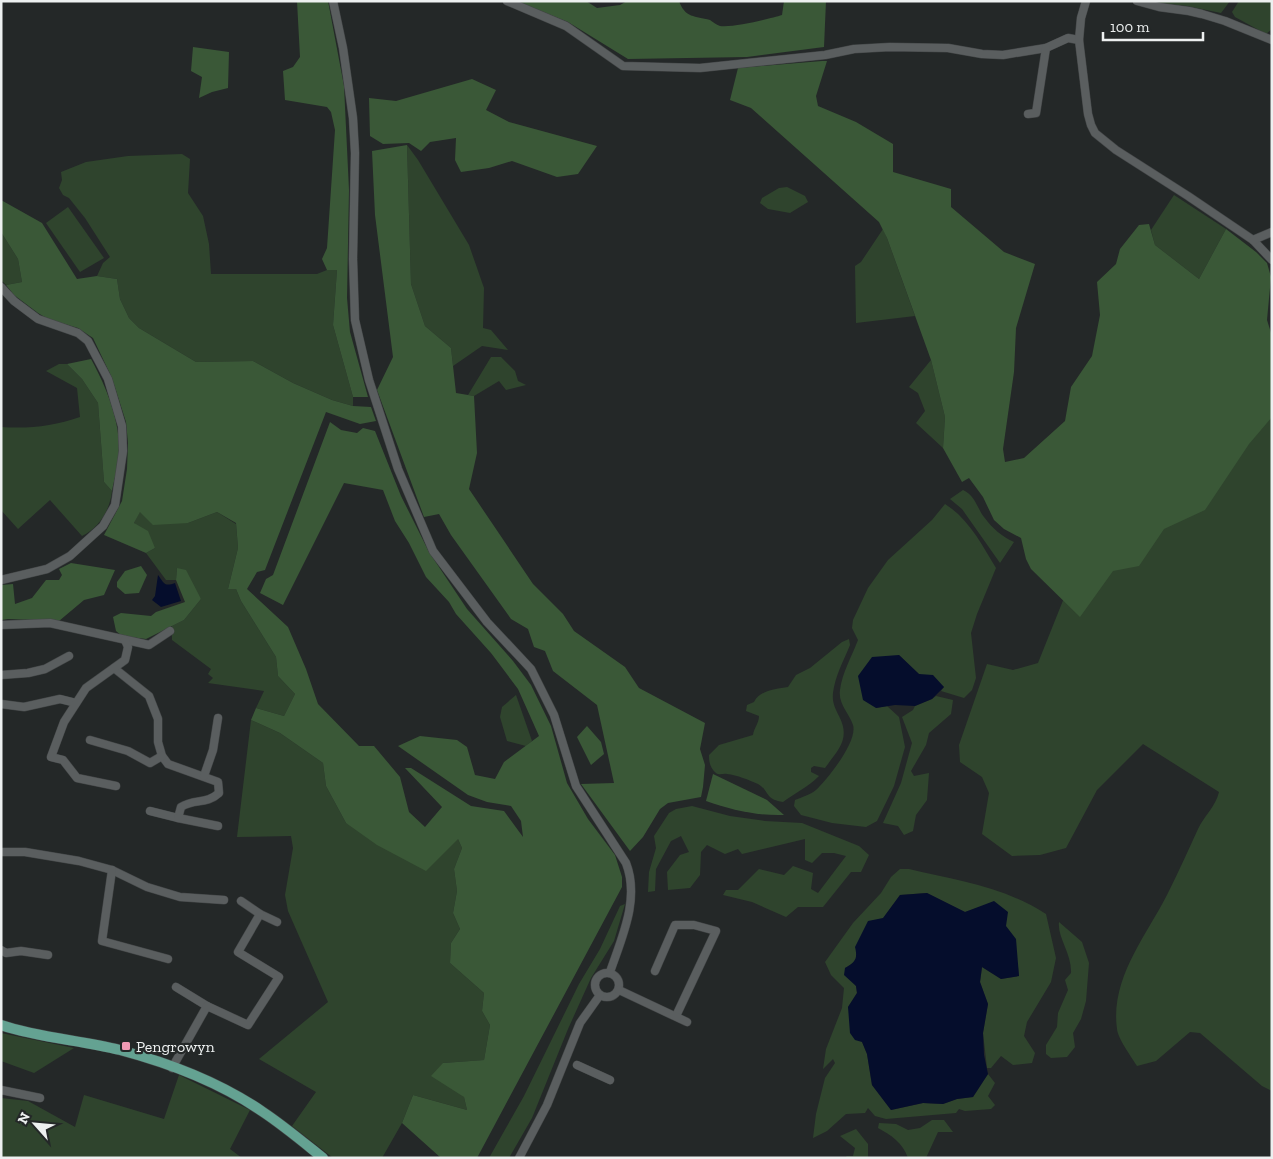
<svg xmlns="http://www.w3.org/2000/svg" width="1273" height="1159" viewBox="0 0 1273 1159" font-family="'Zilla Slab',serif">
  <rect width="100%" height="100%" fill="#242828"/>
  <g fill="#2f442d">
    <path d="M1157,1H1230L1221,13L1187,6L1157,3Z"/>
    <path d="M1239,1H1272V29L1266,34L1235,17L1232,12Z"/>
    <path d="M407,145L418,160L469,245L484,288L483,328L491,330L508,350L482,346L453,366L451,348L425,326L411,284Z"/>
    <path d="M182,154L190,159L188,193L203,216L209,244L211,274H317L327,270H337L333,325L353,397V406L332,400L293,383L253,361L196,362L139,328L129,318L120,299L117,279L97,276L103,263L110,257L85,218L69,198L63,195L59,188L62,180L61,172L86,162L128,156Z"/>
    <path d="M787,187L805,196L808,202L790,213L768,209L760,203L762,198L779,188Z"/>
    <path d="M1174,195L1226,229L1199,279L1155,245L1151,230Z"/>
    <path d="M68,207L104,258L80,272L46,223Z"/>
    <path d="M883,229L887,238L915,316L856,323L855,266L861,262Z"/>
    <path d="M1,232L18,259L22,282L6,285L1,280Z"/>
    <path d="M1272,348V1091L1262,1086L1200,1033L1190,1032L1156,1061L1137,1066C1131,1056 1118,1039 1117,1029C1110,979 1146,936 1167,895C1178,873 1188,851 1198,829C1204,816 1216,806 1219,792L1143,744L1097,790L1066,848L1040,855L1012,856L982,834L989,793L982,777L960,762L959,745L987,664L1013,670L1038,663L1078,563Z"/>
    <path d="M491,357H501L515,371L518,381L526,385L506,390L499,381L474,396L468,395Z"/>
    <path d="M931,360L945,417L943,448L916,423L925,411L918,393L909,387Z"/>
    <path d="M59,364H67L82,379L98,403L104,482L112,491C110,510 99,528 82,536L50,500L18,529L1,510V427C29,429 54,426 80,417L77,388L46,371Z"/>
    <path d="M963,490C975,495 977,508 984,517C993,529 1001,536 1014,542L1000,563L962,509L950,499Z"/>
    <path d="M945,504C969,519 982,545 996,568L977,614L971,633L976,678L972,690L964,698L941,691L944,687L919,674L899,655L876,708L887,706L899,717L905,747L894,786L877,821L866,827L832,823L801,815L794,806L795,800C802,797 810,795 816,790C827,780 858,741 853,725C849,713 838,704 840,690C842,673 852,656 858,640L852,628L853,620L868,588L888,560L932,520Z"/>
    <path d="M140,511L188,523L217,512L236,524L238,548L228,589H236L241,601L276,657L278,676L295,694L284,716L256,708L264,691L208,683L213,678L208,674L211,669L172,640V626L184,620L201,599L177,568L176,580H166L146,553L155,548L134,523Z"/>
    <path d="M849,639L850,645C844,660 835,676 833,693C832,702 835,708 839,716C851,739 838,750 825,768L814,766L811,768V772L819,776C808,787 795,793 783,802C765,800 769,790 758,784C749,780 737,775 727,774C723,773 720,776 716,773C710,768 709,762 709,755L719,745L753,735C754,728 759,723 759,716L746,711L747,705L754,702C760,690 776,689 788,687L796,675L810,668L842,642Z"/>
    <path d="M516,695L532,741L526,746L507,741L500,717L502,707Z"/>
    <path d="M936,696L953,700L951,714L929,733L926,745L911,771L914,776L929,773L927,800L916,815L913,831L904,835L898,826L883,823L901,783L912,743L902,717L913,710L915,706L932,699Z"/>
    <path d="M251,720L280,733L323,763L326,786L346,823L458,839L462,848L454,869L457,891L453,913L460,929L451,943L450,963L484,993L482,1011L490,1025L484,1060L443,1063L464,1097L467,1110L413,1095L402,1123L382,1158H333L292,1126L316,1092L259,1059L328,1002L288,911L285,895L293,848L291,836L237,837Z"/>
    <path d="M692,806L730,816L765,821L802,823L859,846L869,855L861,872H851L823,907H798L786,917L752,902L723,895L726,890H738L759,869L784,875L793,866L813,873L811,889L818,893L846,856L834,853H822L812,863L805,860V839L742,854L738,849L725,854L707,845L701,852L700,875L690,888L668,890L667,872L680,855L689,852L681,836L671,841L656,869L655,891L648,892L649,872L656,848L654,836L669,813L676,809Z"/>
    <path d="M900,869H909C956,880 1005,887 1046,914L1056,958L1051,982L1027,1022L1024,1036L1035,1053L1032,1063L1013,1065L1001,1056L991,1068H987L983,1033L988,1004L980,982L982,967L1001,979L1019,976L1018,967L980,907L965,912L927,893L900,895L857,955L855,962L845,968L856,986L857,993L848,1007L867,1054L872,1085L891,1110L923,1103L943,1104L957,1099L973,1097L988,1074L995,1083L988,1096L995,1105L991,1109L965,1111L959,1109L956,1113L886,1119L875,1116L868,1108L865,1113L846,1114L827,1131L813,1138L816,1114L825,1078L835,1063L833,1059L823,1069L826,1049L842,1008L844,988L831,975L825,962L853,923L881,893L891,877Z"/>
    <path d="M625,904L614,941L591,978L568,1029L532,1118L509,1158H489L524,1096L579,984L600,949L620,906Z"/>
    <path d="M1059,922L1082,942L1089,963L1086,1001L1081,1019L1073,1033L1075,1047L1067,1057L1051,1058L1046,1054V1045L1057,1027L1058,1013L1068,990L1065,980L1071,973C1072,954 1057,937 1059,922Z"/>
    <path d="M1,1033L74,1048L34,1073L1,1061Z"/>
    <path d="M179,1075L250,1110L230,1149L242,1158H1V1098L28,1101L75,1127L84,1095L164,1119Z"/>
    <path d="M932,1120H944L953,1132H938L926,1158H908C903,1143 891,1135 878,1128L879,1123L896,1124L908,1130L920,1128Z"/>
    <path d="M856,1129L868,1144V1158H844L847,1156H853L855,1148L840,1136Z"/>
  </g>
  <g fill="#3a5837">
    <path d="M297,1H328L344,86L349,190L347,298L350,332L368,397H353L333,325L337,270H327L322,259L327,248L335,130L331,112L327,107L285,100L283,71L293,67L300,57Z"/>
    <path d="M516,1H586L597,8L620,5L627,1H679C685,18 695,16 710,20C713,22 717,25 720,26C732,28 769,19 782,15L784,1H826L824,47L747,57L628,59L568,22Z"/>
    <path d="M193,47L229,52L228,88L212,92L199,98L202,77L191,71Z"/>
    <path d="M822,61H827L816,96L818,106L856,122L893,144V172L951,189V207L1004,252L1035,264L1016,328L1014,372L1003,449L1005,462L1024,458L1065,421L1071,387L1092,356L1100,315L1097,282L1116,264L1120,249L1139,225L1149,224L1155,245L1199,279L1226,229L1256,252L1267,263L1271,277L1267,320L1272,336V417L1249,444L1205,510L1164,529L1139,566L1113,571L1080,617L1031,569L1026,559L1021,538L1004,529L994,520L983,497L969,478L962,482L943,448L945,417L931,360L887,238L879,222L751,108L730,100L738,68Z"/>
    <path d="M472,79L496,90L486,110L509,122L597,146L578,174L557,177L512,161L489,168L461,172L455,160L456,138L430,142L421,151L409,143L383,144L370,136L369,98L396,101Z"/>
    <path d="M407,145L411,284L425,326L451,348L456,393L474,396L477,453L469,489L533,584L563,614L574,631L625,667L639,688L705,723L700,749L705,765L703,787L701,797L668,803L660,809L643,837L630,851L581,784L614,783L597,705L553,671L545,651L534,647L528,629L511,619L451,535L439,514L424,517L377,390L393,357L375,215L372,151Z"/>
    <path d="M1,200L42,223L77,279L97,276L117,279L120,299L129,318L139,328L196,362L253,361L293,383L332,400L353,406L371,407L376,421L360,424L326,412L265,570L257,572L247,589L288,627L306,669L318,704L359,746H374L400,777L409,812L425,827L442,807L405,768H411L471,806L504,811L523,837L521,821L511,806L487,802L468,795L398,746L420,736L457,740L467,747L475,775L495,779L504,762L539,736L518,689L491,653L456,614L449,602L426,577L409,543L395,521L383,490L344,483L283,605L260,593L266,579L273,575L330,422L341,430L357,433L363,428L375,431L401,496L429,552L467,609L513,661L531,685L551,726L567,783L588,819L615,855L622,877V887L477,1158H441L402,1123L413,1095L467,1110L464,1097L431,1076L443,1063L484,1060L490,1025L482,1011L484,993L450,963L451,943L460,929L453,913L457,891L454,869L462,848L458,839L426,871L377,845L346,823L326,786L323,763L280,733L251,720L256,708L284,716L295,694L278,676L276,657L241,601L236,589H228L238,548L236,523L217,512L188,523L153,525L140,512L134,523L148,531L155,548L146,553L104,535L122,501L127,469L128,443L126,422L112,378L93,338L78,328L48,319L38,313L14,295L6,285L22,282L18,259L1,232Z"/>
    <path d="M91,359C107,388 121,423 119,456C118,468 114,480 112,491L104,482L98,403L82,379L67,364Z"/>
    <path d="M71,563L115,570L104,595L84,600L59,621L8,619L1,620V585L13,584L15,604L32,598L46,580H59L62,575L59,569Z"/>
    <path d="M141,566L147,575L139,593L125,594L117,587V582L125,571Z"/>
    <path d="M177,568L186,570L201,599L184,620L146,639L122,636L116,631L113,617L121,613L151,616L156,612L185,602L176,580Z"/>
    <path d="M587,726L601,742L604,754L591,765L577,737Z"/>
    <path d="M713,774L767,800L784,815C757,816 732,810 706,801Z"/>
  </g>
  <g fill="#050d2c">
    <path d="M158,575C164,583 164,587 175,583L181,601L161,607L152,600L155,596Z"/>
    <path d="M899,655L919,674L933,675L944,687L932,699L915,706L895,705L876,708L863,700L858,676L872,657Z"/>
    <path d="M927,893L965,912L994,901L1008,912L1006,926L1016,939L1019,976L1001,979L982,967L980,982L988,1004L983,1033L984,1055L988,1074L973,1097L957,1099L943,1104L923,1103L891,1110L872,1085L867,1054L862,1042L855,1040L850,1033L848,1007L857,993L856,986L844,975L845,968C855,962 858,959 855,947L868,921L883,918L900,895Z"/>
  </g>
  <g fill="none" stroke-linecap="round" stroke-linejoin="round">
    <defs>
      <g id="minor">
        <path d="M333,1L343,48L353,118L355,153L353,259L355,320L369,380L398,469L433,551L487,622L531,669L554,715L576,786L626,863C640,899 622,937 610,972"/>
        <path d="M507,1L566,26L623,66L700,68L825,55L854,49L890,47L948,48L982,54L1003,55L1046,48L1068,38L1079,40"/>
        <path d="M1086,1L1081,18L1079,40L1088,114L1091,125L1095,133L1116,150L1188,196L1253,240L1272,260"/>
        <path d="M1137,1L1159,7L1189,11L1202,14L1225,21L1272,40"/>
        <path d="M1028,114L1036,113L1046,48"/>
        <path d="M1253,240L1272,232"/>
        <path d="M1,287L14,301L38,319L78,333L88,341L108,379L122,426L123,451L115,505L103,526L70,556L47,569L1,580"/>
        <path d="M1,625L50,623L149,645L170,631"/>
        <path d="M114,668L149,696L158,719V742L162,756L168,764L218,782L219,793C206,805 195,798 181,807L178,818L150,811"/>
        <path d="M1,675L28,673L45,669L69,656"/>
        <path d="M1,704L24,707L60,699L76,703"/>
        <path d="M90,740L128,751L150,763L162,756"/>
        <path d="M204,776L213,750L218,718"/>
        <path d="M116,786L77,778L63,760L51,757L64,722L86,688L125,660L128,647L125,640"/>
        <path d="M178,818L218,826"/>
        <path d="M1,852H25L79,861L112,870L147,887L180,897L224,900"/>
        <path d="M112,870L102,941L168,959"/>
        <path d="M260,914L277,922"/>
        <path d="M1,950L6,953L21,951L48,955"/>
        <path d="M655,971L675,925H694L716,931L676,1016"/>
        <circle cx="607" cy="985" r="12"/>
        <path d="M176,987L207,1006"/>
        <path d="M619,990L687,1022"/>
        <path d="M577,1065L610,1080"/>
        <path d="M172,1068L207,1006L248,1025L279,977L238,952L260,914L241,901"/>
        <path d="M1,1090L40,1098"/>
        <path d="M519,1158L547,1105L580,1023L600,995"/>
      </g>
      <path id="major" d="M1,1025C39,1038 81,1040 120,1050C169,1063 221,1083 263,1112C284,1126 303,1142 323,1158"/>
    </defs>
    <use href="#minor" stroke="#434647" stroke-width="9"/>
    <use href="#major" stroke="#434647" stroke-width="11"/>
    <use href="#minor" stroke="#5a5e5f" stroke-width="8"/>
    <use href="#major" stroke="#64a292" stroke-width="10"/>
  </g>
  <rect fill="#f09ab4" stroke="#242828" stroke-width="2" x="121" y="1041" width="10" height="10" rx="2.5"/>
  <g text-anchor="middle" stroke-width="4.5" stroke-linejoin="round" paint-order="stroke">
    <g font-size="16" fill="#edf0f0" stroke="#242828" text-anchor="start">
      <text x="136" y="1052">Pengrowyn</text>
    </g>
  </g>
  <rect width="1273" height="1159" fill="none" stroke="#edf0f0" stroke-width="5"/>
  <g transform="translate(35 1124) rotate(297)" stroke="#242828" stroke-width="4" paint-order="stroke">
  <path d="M0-4L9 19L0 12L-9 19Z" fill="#edf0f0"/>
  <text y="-8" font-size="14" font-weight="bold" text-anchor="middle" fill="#edf0f0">N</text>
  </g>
  <path d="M1103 32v8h100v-8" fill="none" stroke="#edf0f0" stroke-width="2.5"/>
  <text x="1110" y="32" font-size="15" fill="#edf0f0" stroke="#242828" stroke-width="4" paint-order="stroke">100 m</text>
</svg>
